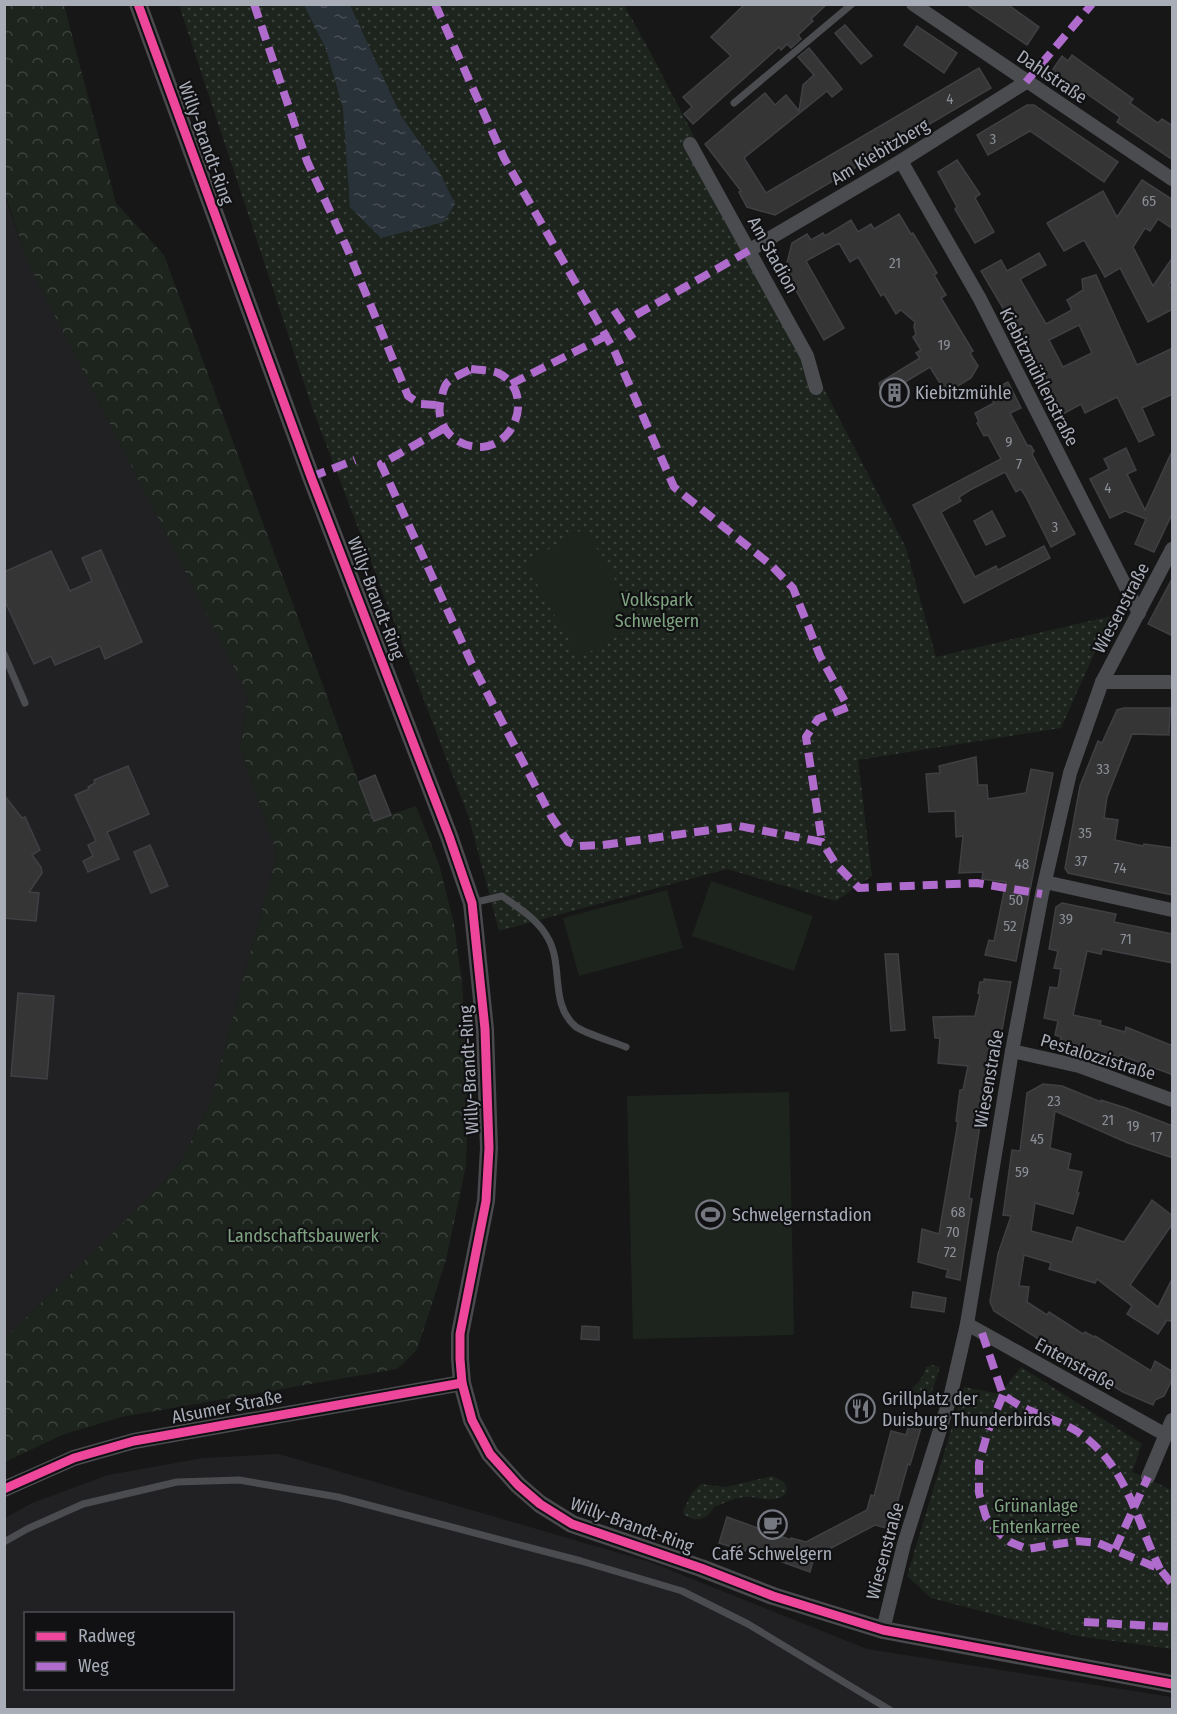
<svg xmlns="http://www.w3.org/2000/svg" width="1177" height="1714" viewBox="0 0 1177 1714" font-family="'Fira Sans Condensed',sans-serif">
  <defs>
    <pattern id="grass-dots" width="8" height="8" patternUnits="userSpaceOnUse" patternTransform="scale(1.5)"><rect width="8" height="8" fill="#1d241e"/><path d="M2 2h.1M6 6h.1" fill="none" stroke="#3b413d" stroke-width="1.8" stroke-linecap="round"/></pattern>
    <pattern id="forest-crowns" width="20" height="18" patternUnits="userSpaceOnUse" patternTransform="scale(1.5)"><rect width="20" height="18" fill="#1d241e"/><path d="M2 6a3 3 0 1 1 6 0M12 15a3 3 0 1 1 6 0" fill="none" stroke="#3b413d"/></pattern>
    <pattern id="water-ripples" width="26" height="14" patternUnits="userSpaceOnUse" patternTransform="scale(1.5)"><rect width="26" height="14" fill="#2a3239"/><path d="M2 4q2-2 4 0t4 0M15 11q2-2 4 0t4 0" fill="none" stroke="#464d54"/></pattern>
  </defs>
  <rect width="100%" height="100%" fill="#171717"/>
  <g fill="#212123" fill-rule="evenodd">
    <path d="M4,194L28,263L248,695L240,747L277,854L209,1106L182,1159L160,1187L5,1338Z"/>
    <path d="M279,1454L650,1562L867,1649L1172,1697V1710H5V1518L32,1503L108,1475L203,1458ZM26,1614H232V1688H26Z"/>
  </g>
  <g fill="url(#grass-dots)">
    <path d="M179,5H624L655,61L906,548L936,657L1111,616L1061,728L858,760L872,876L836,901L727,869L499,931L469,818L313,410Z"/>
    <path d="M933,1365L940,1367L929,1400L919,1398L905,1399L903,1395C913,1388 923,1380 926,1367Z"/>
    <path d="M1021,1367L1142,1444L1132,1472L1172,1490V1649L1077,1636L931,1598L907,1576L964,1387L999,1394Z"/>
    <path d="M773,1476L784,1482L787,1488L785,1495C769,1504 764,1497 747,1497C736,1497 725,1503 714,1507C708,1519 697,1523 684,1515L683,1511L692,1493L701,1484L726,1487Z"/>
  </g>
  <path fill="url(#forest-crowns)" d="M64,5L116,203L164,255L373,821L416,806L439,864L454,924L462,983L466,1046L468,1109L466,1165L446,1260L417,1350L397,1369L121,1417L62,1435L5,1462V1338L160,1187L182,1159L209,1106L277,854L240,747L248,695L28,263L5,194V5Z"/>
  <g fill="#1d241e">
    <path d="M585,528L640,623L579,658L525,563Z"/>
    <path d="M711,881L813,916L794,971L692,936Z"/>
    <path d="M667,890L683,948L579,976L563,918Z"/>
    <path d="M789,1092L794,1335L633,1339L627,1096Z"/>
  </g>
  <path fill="url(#water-ripples)" d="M304,5H350L400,114L438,169L455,204L444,222L381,238L350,207L343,108L326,49Z"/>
  <g fill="#353536" stroke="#3f4043" stroke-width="1.5" fill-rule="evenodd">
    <path d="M745,4L826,5L811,19L813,21L798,35L801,39L791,48L787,44L781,50L779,47L693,124L684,114L692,107L683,97L731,56L711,37Z"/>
    <path d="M966,4H1007L1039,27L1027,45Z"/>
    <path d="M845,25L872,56L861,64L835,33Z"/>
    <path d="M917,26L957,53L944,73L904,45Z"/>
    <path d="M809,48L842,89L832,97L827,91L744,158L766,193L979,68L991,88L775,215L747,207L739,192L741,191L705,144L765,93L775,105L786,95L799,111L803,85L814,75L798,57Z"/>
    <path d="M1072,55L1133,99L1130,103L1158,123L1162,119L1173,126V160L1117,122L1120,117L1083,91L1080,96L1049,75L1062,56L1068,61Z"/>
    <path d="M1027,105H1034L1118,162L1104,182L1030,131L988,155L977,135Z"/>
    <path d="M957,160L980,194L975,198L994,232L975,243L955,209L957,207L938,172Z"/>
    <path d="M1142,180L1173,200V229L1158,219L1150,231L1145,228L1133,247L1153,286L1173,257V279L1169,285L1173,293V309L1148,322L1120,268L1105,277L1084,240L1064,251L1047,223L1103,191L1117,217Z"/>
    <path d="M899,214L911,234L913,233L937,273L934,275L946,295L941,298L973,351L970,353L978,366L971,378L946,393L930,367L905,382L906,398L900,405L893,406L884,401L879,383L920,358L916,353L921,350L913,337L916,334L914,327L915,322L901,310L896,314L884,294L881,296L858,257L850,262L839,243L806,261L844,328L824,340L785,271L792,243L807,234L811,240L823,233L825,236L851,220L858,232L871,224L874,229Z"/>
    <path d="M1039,253L1046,265L1020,279L1046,324L1072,310L1067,300L1083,290L1082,279L1096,275L1137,365L1173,348V394L1142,408L1154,435L1139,442L1117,397L1085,413L1081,404L1054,419L1042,396L1045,394L1026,356L1022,358L1013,340L1020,337L981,271L1001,260L1007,271ZM1079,325L1092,353L1063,367L1049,340Z"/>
    <path d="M1008,382L1021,408L1010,413L1027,445L1031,446L1034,451L1032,454L1075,534L1051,547L1026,497L1021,489L1016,492L1005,472L970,490L959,497L961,501L941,512L975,577L996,566L998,570L1044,546L1050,558L964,603L913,505L1001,459L988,435L984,436L977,423L979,422L975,413L994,403L988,392Z"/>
    <path d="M1126,448L1136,470L1127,474L1145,510L1173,449V512L1154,552L1135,544L1146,519L1125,511L1110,518L1090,479L1109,469L1104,459Z"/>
    <path d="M992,511L1005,536L986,545L974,521Z"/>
    <path d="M101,550L142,642L105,659L100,646L55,665L51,656L34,664L4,599V572L51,551L70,591L92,581L82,558Z"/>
    <path d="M1173,577V636L1148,624Z"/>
    <path d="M1124,708H1170L1169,735L1132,734L1107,797L1104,818L1118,820L1115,840L1143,846L1144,844L1173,848V895L1068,873L1065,868L1080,786L1098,741L1102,743L1117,710Z"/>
    <path d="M976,757L978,785H987L988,799L1026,793L1031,769L1053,773L1016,961L985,955L989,940L994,941L1006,882L982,879L983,872L959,873L963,836L956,837L955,811L929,812L926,774L940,773L939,766Z"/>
    <path d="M128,766L149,814L107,832L119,859L88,872L83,861L93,856L88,845L96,841L75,795L89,789L88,787L95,783L94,780Z"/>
    <path d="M375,775L391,815L374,821L359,782Z"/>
    <path d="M4,795L22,818L25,817L40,850L32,855L41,867L42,873L29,892L39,893L36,921L4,918Z"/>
    <path d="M150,845L168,886L151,893L134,852Z"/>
    <path d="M1062,903L1116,914L1114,922L1173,934V963L1102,949L1101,954L1087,951L1073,1015L1101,1021L1100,1025L1125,1032L1126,1027L1173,1046V1075L1120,1055L1119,1057L1060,1042L1061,1037L1055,1035L1058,1021L1044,1018L1050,987L1058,988L1061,969L1054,968L1058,951L1049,949L1056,907Z"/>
    <path d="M885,954H898L905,1030L891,1031Z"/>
    <path d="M984,979L1011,982L984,1126L980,1125L969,1198L972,1199L960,1280L946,1277L948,1270L918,1262L922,1229L939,1234L958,1122L956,1121L960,1090H963L968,1066L938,1063L940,1038H935L933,1017L975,1016L980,994L978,993L980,982H984Z"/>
    <path d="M18,993L54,996L47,1079L11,1076Z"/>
    <path d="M1043,1084L1062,1086L1101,1102V1100L1126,1108L1173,1126V1158L1128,1143L1055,1111L1050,1148L1071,1154L1068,1169L1082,1172L1077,1193H1079L1073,1214L1035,1203L1031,1231L1072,1242L1077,1227L1124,1242L1152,1200L1173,1216V1223L1130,1285L1158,1307L1173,1277V1322L1167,1320L1158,1334L1127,1314L1132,1306L1097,1279L1095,1283L1049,1269L1051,1263L1024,1255L1019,1286L1029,1287L1027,1302L1047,1315L1049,1312L1083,1334L1085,1332L1094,1337L1095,1336L1151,1371L1155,1361L1173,1372V1378L1164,1396L1155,1400L1153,1405L1123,1392L994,1311L990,1302L998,1254L1011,1216L1003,1215L1012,1150L1020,1151L1027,1093Z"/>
    <path d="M913,1292L946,1298L944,1312L911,1307Z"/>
    <path d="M582,1326L599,1327V1340L581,1339Z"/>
    <path d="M911,1418L923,1421L910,1465L908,1464L890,1529L875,1525L831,1548L814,1557L810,1572L746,1549L745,1551L719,1543L727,1517L791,1540V1538L806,1542L867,1510L871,1495L874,1496L891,1431L906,1435Z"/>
  </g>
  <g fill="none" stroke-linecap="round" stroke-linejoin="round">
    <g stroke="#4b4c50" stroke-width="7">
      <path d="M734,103L852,4"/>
      <path d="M4,654L25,703"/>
      <path d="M472,903L502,896C519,908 539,920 549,940C563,967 550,1004 575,1026C583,1033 614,1042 626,1047"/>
      <path d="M4,1542L27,1529L83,1504L177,1482L239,1480L338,1497L581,1561L682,1591L748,1624L890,1710"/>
    </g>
    <g stroke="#4b4c50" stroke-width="14">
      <path d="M913,4L1172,179"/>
      <path d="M690,144L807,356L816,388"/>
      <path d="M901,161L980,299L1139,613"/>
      <path d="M750,250L901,161L1026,82"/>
      <path d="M1102,682H1172"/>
      <path d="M1045,882L1172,910"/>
      <path d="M1012,1051L1079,1066L1172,1100"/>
      <path d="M967,1324L1166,1435"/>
      <path d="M1148,1477L1172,1420"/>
      <path d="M883,1630L904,1544L950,1398L967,1324L1012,1051L1042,894L1070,773L1102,682L1172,549"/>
    </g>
    <path stroke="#4b4c50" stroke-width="16" d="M4,1489L74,1458L134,1441L462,1383"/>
    <path stroke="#4a4a4e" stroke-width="18" d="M138,4L311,477L449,836L472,903L485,1029L489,1148L486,1201L460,1334V1359L462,1383L472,1420L490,1454L518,1485L540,1504L572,1524L701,1568L773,1596L883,1630L1172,1684"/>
    <g stroke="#b06ccc" stroke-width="8" stroke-dasharray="15 8" stroke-linecap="butt">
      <path d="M254,4L307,161L347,248L408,396L420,404L438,405"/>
      <path d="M435,4L504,158L614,350L674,487L771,565L793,588L820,656L848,707L818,719L806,737L822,842"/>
      <path d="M1026,82L1092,4"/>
      <path d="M614,310L633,339"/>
      <path d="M636,315L750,250"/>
      <path d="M471,369C479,370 491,370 498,373C533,389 519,444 482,447C453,448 432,423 442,396C443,392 444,386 447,383C453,377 464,373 471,369Z"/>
      <path d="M511,384L606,336"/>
      <path d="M443,429L381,464L471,662L551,816L568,842L579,846L603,845L739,826L822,842L835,863L859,888L977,883L1042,894"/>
      <path d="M311,477L355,460"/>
      <path d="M982,1333L1003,1395C1012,1401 1021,1407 1031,1411C1047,1418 1064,1423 1078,1432C1127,1465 1136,1520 1160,1569"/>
      <path d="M1003,1395L988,1431L979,1463V1493L986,1517L996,1530L1010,1542L1027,1549L1077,1541L1098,1543L1160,1569L1172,1584"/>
      <path d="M1115,1549L1148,1477"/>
      <path d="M1084,1622L1172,1627"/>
    </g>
    <defs>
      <g id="cycleway">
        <path d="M138,4L311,477L449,836L472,903L485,1029L489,1148L486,1201L460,1334V1359L462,1383L472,1420L490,1454L518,1485L540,1504L572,1524L701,1568L773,1596L883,1630L1172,1684"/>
        <path d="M4,1489L74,1458L134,1441L462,1383"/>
      </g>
    </defs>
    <use href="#cycleway" stroke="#111113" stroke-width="13"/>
    <use href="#cycleway" stroke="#ed469a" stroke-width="9"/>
  </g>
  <defs>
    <symbol id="building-ring" viewBox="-11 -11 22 22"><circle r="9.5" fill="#111113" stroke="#757880" stroke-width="1.5"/><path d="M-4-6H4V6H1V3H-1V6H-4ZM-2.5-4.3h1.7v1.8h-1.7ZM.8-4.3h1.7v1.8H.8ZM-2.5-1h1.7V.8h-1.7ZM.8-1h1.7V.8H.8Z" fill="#757880"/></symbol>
    <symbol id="stadium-ring" viewBox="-11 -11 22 22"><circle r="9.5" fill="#111113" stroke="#757880" stroke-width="1.5"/><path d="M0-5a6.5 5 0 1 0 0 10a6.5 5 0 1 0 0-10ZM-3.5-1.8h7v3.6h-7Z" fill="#757880"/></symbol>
    <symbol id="restaurant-ring" viewBox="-11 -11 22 22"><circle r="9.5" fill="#111113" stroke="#757880" stroke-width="1.5"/><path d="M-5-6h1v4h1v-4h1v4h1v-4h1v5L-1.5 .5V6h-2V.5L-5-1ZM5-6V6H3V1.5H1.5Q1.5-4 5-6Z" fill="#757880"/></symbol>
    <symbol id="cafe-ring" viewBox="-11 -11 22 22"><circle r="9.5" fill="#111113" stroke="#757880" stroke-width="1.5"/><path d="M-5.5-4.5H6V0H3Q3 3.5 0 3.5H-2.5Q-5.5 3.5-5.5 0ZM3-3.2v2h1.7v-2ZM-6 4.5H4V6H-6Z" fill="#757880"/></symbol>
  </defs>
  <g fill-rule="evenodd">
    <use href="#building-ring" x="878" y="376" width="33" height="33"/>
    <use href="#stadium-ring" x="694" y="1198" width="33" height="33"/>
    <use href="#restaurant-ring" x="844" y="1392" width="33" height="33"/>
    <use href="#cafe-ring" x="756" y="1508" width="33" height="33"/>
  </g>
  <g text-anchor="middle" stroke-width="4.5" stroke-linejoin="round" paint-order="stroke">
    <g font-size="15" fill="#8b8f98">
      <text x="950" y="104">4</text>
      <text x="993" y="144">3</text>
      <text x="1149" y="206">65</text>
      <text x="895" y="268">21</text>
      <text x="944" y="350">19</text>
      <text x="1009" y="447">9</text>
      <text x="1019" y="469">7</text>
      <text x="1108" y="493">4</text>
      <text x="1055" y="532">3</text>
      <text x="1103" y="774">33</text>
      <text x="1085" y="838">35</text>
      <text x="1081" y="866">37</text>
      <text x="1022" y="869">48</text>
      <text x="1120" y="873">74</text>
      <text x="1016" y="905">50</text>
      <text x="1066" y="924">39</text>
      <text x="1010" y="931">52</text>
      <text x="1126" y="944">71</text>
      <text x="1054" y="1106">23</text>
      <text x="1108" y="1125">21</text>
      <text x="1133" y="1131">19</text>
      <text x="1156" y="1142">17</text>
      <text x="1037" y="1144">45</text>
      <text x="1022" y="1177">59</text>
      <text x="958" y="1217">68</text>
      <text x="953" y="1237">70</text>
      <text x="950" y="1257">72</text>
    </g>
    <g font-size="18" fill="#a8adb8" stroke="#111113">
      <text transform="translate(1052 77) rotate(34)" y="6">Dahlstraße</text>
      <text transform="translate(206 143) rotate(70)" y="6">Willy-Brandt-Ring</text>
      <text transform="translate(880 152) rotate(-31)" y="6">Am Kiebitzberg</text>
      <text transform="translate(773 255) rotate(61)" y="6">Am Stadion</text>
      <text transform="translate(1039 377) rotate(63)" y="6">Kiebitzmühlenstraße</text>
      <text transform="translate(376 598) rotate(69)" y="6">Willy-Brandt-Ring</text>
      <text transform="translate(1121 608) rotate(-62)" y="6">Wiesenstraße</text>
      <text transform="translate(1098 1057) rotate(17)" y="6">Pestalozzistraße</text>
      <text transform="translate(469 1070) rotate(-93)" y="6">Willy-Brandt-Ring</text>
      <text transform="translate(989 1079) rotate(-80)" y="6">Wiesenstraße</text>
      <text transform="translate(1075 1364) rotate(29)" y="6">Entenstraße</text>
      <text transform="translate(227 1407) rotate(-11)" y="6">Alsumer Straße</text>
      <text transform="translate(632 1525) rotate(20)" y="6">Willy-Brandt-Ring</text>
      <text transform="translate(885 1551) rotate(-75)" y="6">Wiesenstraße</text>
    </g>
    <g font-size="18" fill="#a8adb8" stroke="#111113" text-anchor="start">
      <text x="915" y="399">Kiebitzmühle</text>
      <text x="732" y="1221">Schwelgernstadion</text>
      <text x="882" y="1405">Grillplatz der<tspan x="882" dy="21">Duisburg Thunderbirds</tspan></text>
      <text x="772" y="1560" text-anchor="middle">Café Schwelgern</text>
    </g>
    <g font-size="18" fill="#7fa381" stroke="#111113">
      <text x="657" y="606">Volkspark<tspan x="657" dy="21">Schwelgern</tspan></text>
      <text x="303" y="1242">Landschaftsbauwerk</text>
      <text x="1036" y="1512">Grünanlage<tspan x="1036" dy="21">Entenkarree</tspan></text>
    </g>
  </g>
  <rect width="1177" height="1714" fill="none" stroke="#a8adb8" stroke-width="12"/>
  <rect x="24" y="1612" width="210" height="78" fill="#111113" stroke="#4d4f55" stroke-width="1.5"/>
  <rect x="36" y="1632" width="30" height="9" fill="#ed469a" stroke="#4d4f55" stroke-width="1.5"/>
  <text x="78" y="1642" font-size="18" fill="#a8adb8">Radweg</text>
  <rect x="36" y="1662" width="30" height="9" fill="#b06ccc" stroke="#4d4f55" stroke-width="1.5"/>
  <text x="78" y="1672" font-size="18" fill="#a8adb8">Weg</text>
</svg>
